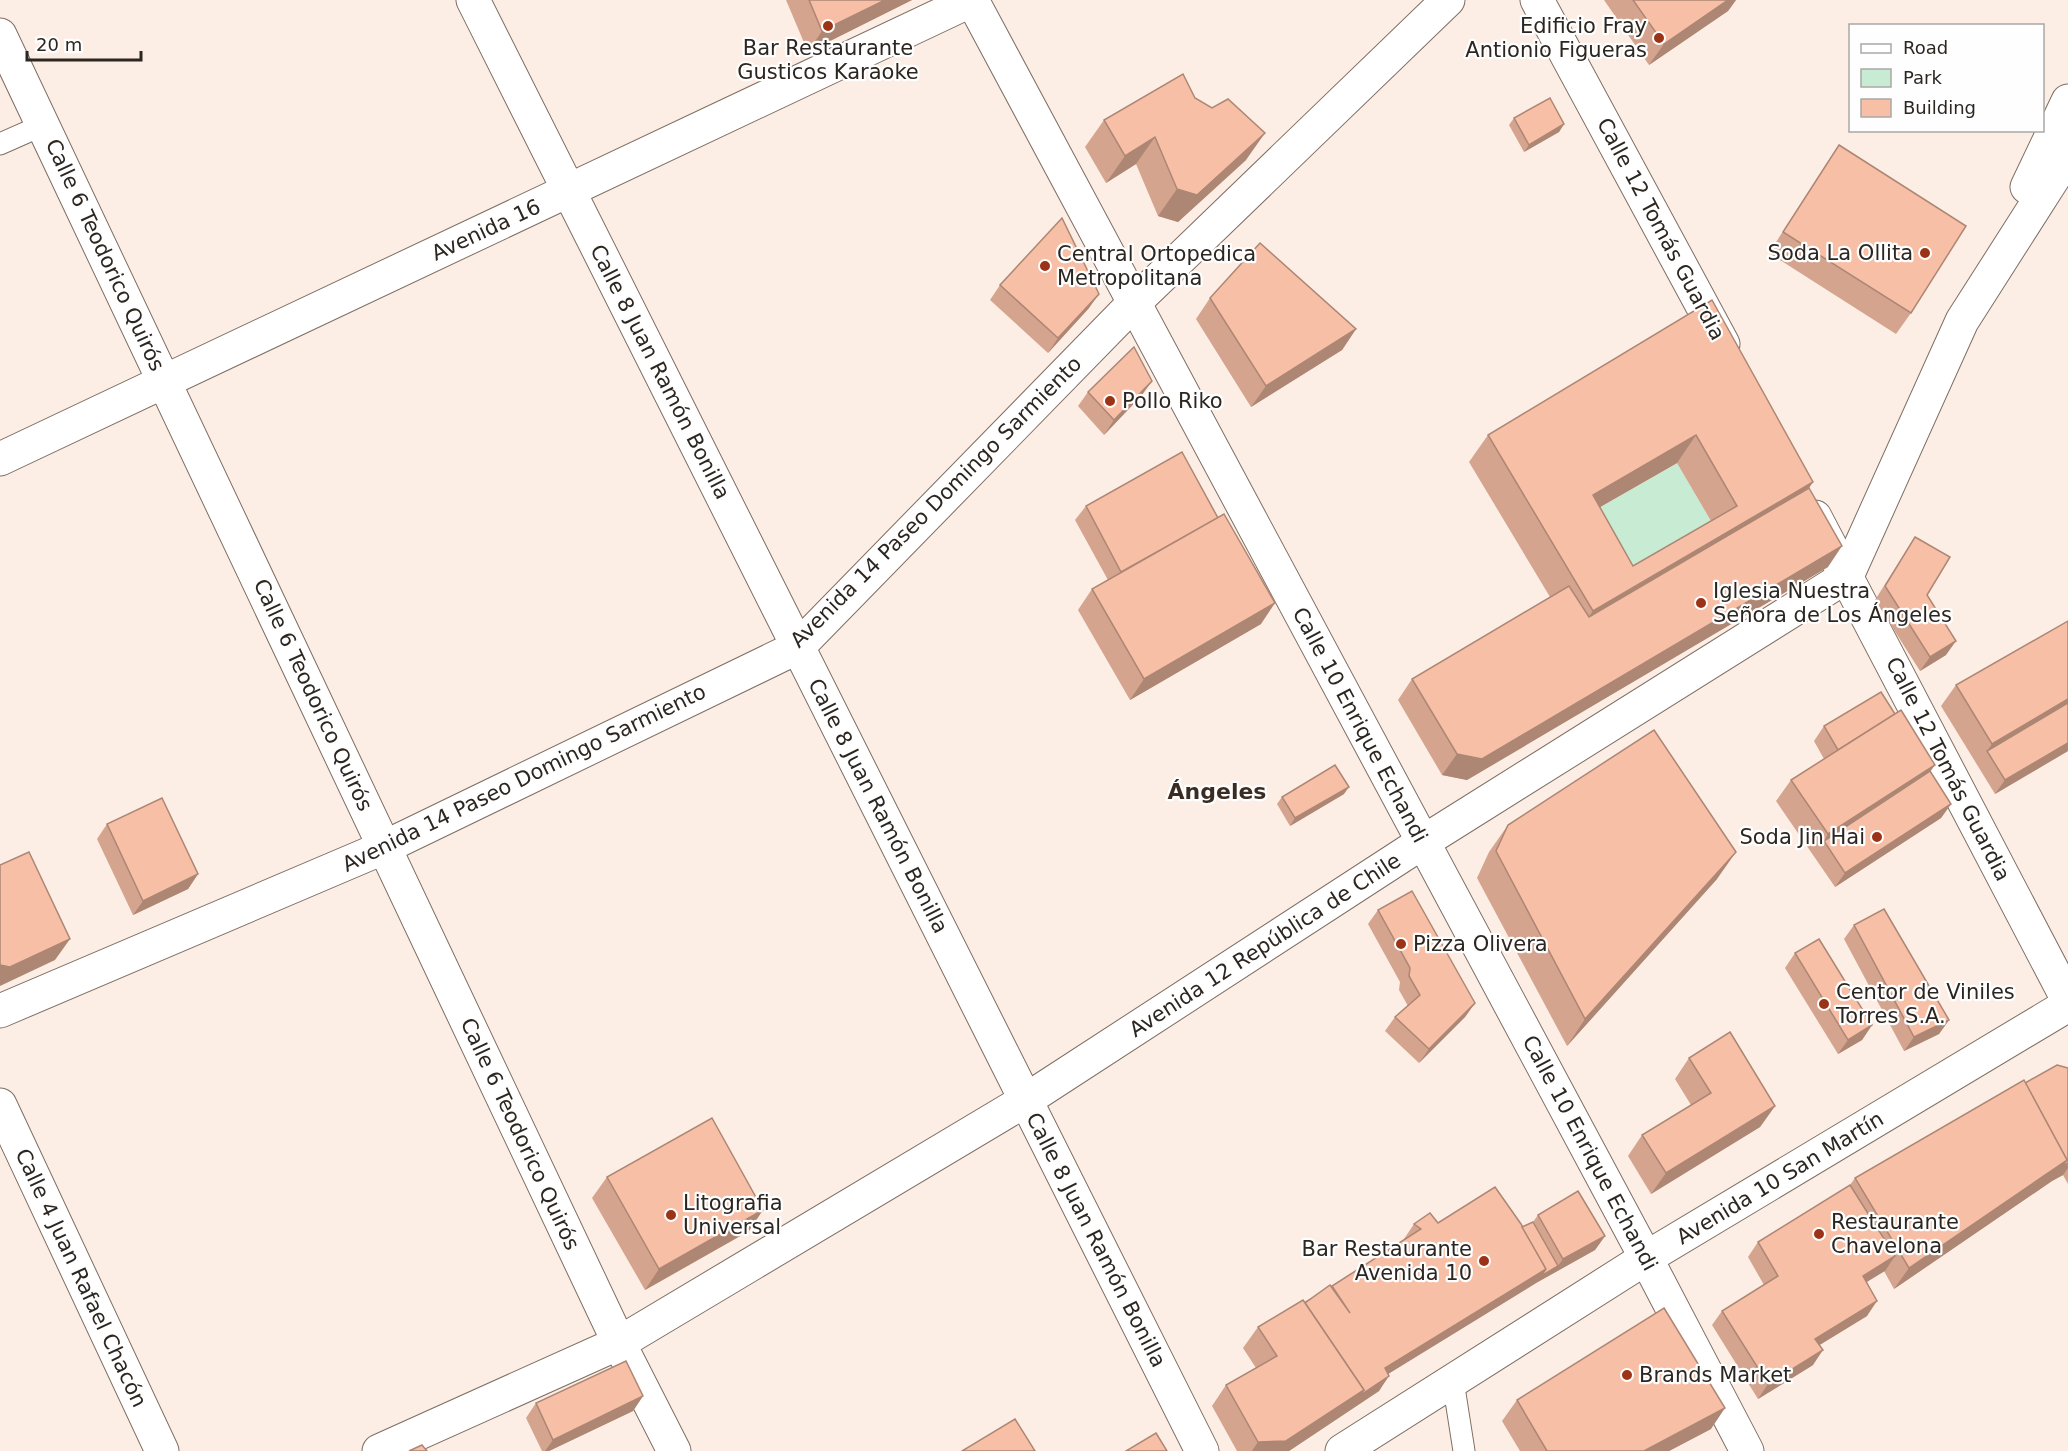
<svg xmlns="http://www.w3.org/2000/svg" width="2068" height="1451" viewBox="0 0 2068 1451" font-family="'DejaVu Sans',sans-serif">
  <rect width="100%" height="100%" fill="#fceee4"/>
  <path fill="#c8ebd3" d="M1677,463L1718,533L1614,593L1574,522Z"/>
  <g fill="none" stroke-linecap="round" stroke-linejoin="round">
    <defs>
      <g id="service">
        <path d="M0,144L43,125"/>
        <path d="M1453,1381L1464,1451"/>
      </g>
      <g id="minor">
        <path d="M473,0L1202,1451"/>
        <path d="M0,35L619,1343L674,1451"/>
        <path d="M2027,187L2068,101"/>
        <path d="M0,459L972,0"/>
        <path d="M0,1011L385,847L798,647L1134,303L1448,0"/>
        <path d="M0,1105L162,1451"/>
        <path d="M379,1451L619,1343L1026,1100L1423,842L1847,576L1962,321L2068,155"/>
      </g>
      <g id="tertiary">
        <path d="M972,0L1646,1258L1747,1451"/>
        <path d="M1537,0L1723,344"/>
        <path d="M1815,517L2068,1000"/>
        <path d="M1342,1451L1646,1258L2068,1005"/>
      </g>
    </defs>
    <use href="#service" stroke="#7e6e63" stroke-width="23"/>
    <use href="#minor" stroke="#7e6e63" stroke-width="35"/>
    <use href="#tertiary" stroke="#7e6e63" stroke-width="35"/>
    <use href="#service" stroke="#fff" stroke-width="21"/>
    <use href="#minor" stroke="#fff" stroke-width="33"/>
    <use href="#tertiary" stroke="#fff" stroke-width="33"/>
  </g>
  <g fill="#d4a48f" fill-rule="evenodd">
    <path d="M786,0H912L808,52Z"/>
    <path d="M1604,0H1736L1728,11L1649,65Z"/>
    <path d="M1195,98L1246,160L1178,222L1158,216L1136,164L1106,183L1085,147L1104,120Z"/>
    <path d="M1514,118L1564,124L1559,132L1524,152L1509,125Z"/>
    <path d="M1839,145L1911,313L1896,334L1769,253L1825,166Z"/>
    <path d="M1000,285L1089,308L1048,353L990,300Z"/>
    <path d="M1210,298L1356,329L1342,350L1251,407L1196,319Z"/>
    <path d="M1712,300L1813,482L1809,488L1828,567L1467,780L1442,775L1398,700L1412,679L1550,597L1469,462L1488,435ZM1677,463L1711,521L1633,566L1600,507Z"/>
    <path d="M1088,392L1142,395L1104,435L1078,406Z"/>
    <path d="M1086,506L1261,624L1130,700L1078,610L1092,589L1108,580L1075,520Z"/>
    <path d="M1915,537L1927,595L1946,655L1920,671L1875,600Z"/>
    <path d="M2068,621V751L1995,794L1941,706L1956,685Z"/>
    <path d="M1824,726L1930,771L1951,804L1941,818L1835,887L1776,801L1791,780L1824,759L1814,741Z"/>
    <path d="M1344,794L1290,826L1277,804L1282,797Z"/>
    <path d="M107,824L198,874L188,889L133,915L97,839Z"/>
    <path d="M1508,825L1717,879L1567,1046L1477,878L1489,852Z"/>
    <path d="M1378,910L1475,1003L1465,1017L1419,1063L1385,1031L1395,1017L1408,1006L1399,990L1400,982L1368,924Z"/>
    <path d="M1854,925L1949,1020L1939,1034L1904,1051L1844,939Z"/>
    <path d="M1795,953L1872,1025L1862,1040L1838,1054L1785,968Z"/>
    <path d="M1689,1058L1775,1106L1760,1127L1651,1194L1628,1156L1642,1135L1691,1105L1675,1079Z"/>
    <path d="M2068,1068V1184L2063,1175L2052,1181L1894,1289L1884,1271L1867,1282V1316L1819,1345L1813,1365L1758,1399L1712,1325L1722,1311L1764,1285L1748,1257L1758,1242L1850,1185L1855,1178L2025,1083Z"/>
    <path d="M607,1177L749,1231L645,1290L592,1198Z"/>
    <path d="M1538,1215L1605,1236L1595,1250L1536,1283L1388,1374L1379,1391L1289,1451H1237L1212,1406L1226,1385L1256,1368L1243,1348L1258,1327L1331,1287L1405,1239H1404L1414,1224L1438,1223L1522,1227L1533,1222Z"/>
    <path d="M643,1396L633,1411L549,1451H542L526,1418L536,1403Z"/>
    <path d="M1517,1400L1711,1429L1669,1451H1520L1502,1421Z"/>
  </g>
  <g fill="#ad8674">
    <path d="M885,0H912L808,52L822,31Z"/>
    <path d="M1728,0H1736L1728,11L1649,65L1664,44Z"/>
    <path d="M1564,124L1559,132L1524,152L1529,145Z"/>
    <path d="M1265,133L1246,160L1178,222L1158,216L1177,189Z"/>
    <path d="M1155,137L1136,164L1106,183L1125,156Z"/>
    <path d="M1099,294L1089,308L1048,353L1058,338Z"/>
    <path d="M1356,329L1342,350L1251,407L1266,386Z"/>
    <path d="M1152,381L1142,395L1104,435L1114,420Z"/>
    <path d="M1696,435L1677,463L1574,522L1593,495Z"/>
    <path d="M1813,482L1794,509L1574,638L1593,611Z"/>
    <path d="M1842,546L1828,567L1467,780L1442,775L1457,754Z"/>
    <path d="M1275,603L1261,624L1130,700L1144,679Z"/>
    <path d="M1956,641L1946,655L1920,671L1930,657Z"/>
    <path d="M2068,699V711L1987,751L1992,744Z"/>
    <path d="M2068,743V751L1995,794L2005,780Z"/>
    <path d="M1935,765L1920,786L1824,841L1828,834Z"/>
    <path d="M1349,787L1344,794L1290,826L1295,818Z"/>
    <path d="M1951,804L1941,818L1835,887L1845,873Z"/>
    <path d="M1736,852L1717,879L1567,1046L1585,1019Z"/>
    <path d="M198,874L188,889L133,915L143,901Z"/>
    <path d="M70,939L55,960L0,986V965Z"/>
    <path d="M1475,1003L1465,1017L1419,1063L1429,1049Z"/>
    <path d="M1949,1020L1939,1034L1904,1051L1914,1037Z"/>
    <path d="M1872,1025L1862,1040L1838,1054L1848,1040Z"/>
    <path d="M1775,1106L1760,1127L1651,1194L1666,1173Z"/>
    <path d="M2067,1160L2068,1168L2063,1175L2052,1181L1894,1289L1909,1268Z"/>
    <path d="M763,1210L749,1231L645,1290L659,1269Z"/>
    <path d="M1605,1236L1595,1250L1536,1283L1375,1382L1385,1368L1546,1269L1558,1266L1563,1259Z"/>
    <path d="M1895,1256L1885,1271L1853,1290L1863,1276Z"/>
    <path d="M1877,1301L1867,1316L1805,1354L1815,1339Z"/>
    <path d="M1823,1350L1813,1365L1758,1399L1768,1384Z"/>
    <path d="M1389,1376L1379,1391L1289,1451H1252L1258,1442L1364,1390Z"/>
    <path d="M643,1396L633,1411L549,1451H545L553,1440Z"/>
    <path d="M1725,1408L1711,1429L1669,1451H1644Z"/>
  </g>
  <g fill="#f7bfa6" stroke="#ad8674" stroke-width="1.5" fill-rule="evenodd">
    <path d="M809,0H885L822,31Z"/>
    <path d="M1633,0H1728L1664,44Z"/>
    <path d="M1183,74L1195,98L1212,108L1228,99L1265,133L1197,195L1177,189L1155,137L1125,156L1104,120Z"/>
    <path d="M1550,98L1564,124L1529,145L1514,118Z"/>
    <path d="M1839,145L1966,226L1911,313L1783,232Z"/>
    <path d="M1062,218L1099,294L1058,338L1000,285Z"/>
    <path d="M1260,243L1356,329L1266,386L1210,298Z"/>
    <path d="M1712,300L1813,482L1593,611L1488,435ZM1696,435L1737,506L1633,566L1593,495Z"/>
    <path d="M1134,347L1152,381L1114,420L1088,392Z"/>
    <path d="M1182,452L1218,518L1121,572L1086,506Z"/>
    <path d="M1809,488L1842,546L1482,759L1457,754L1412,679L1569,586L1589,617Z"/>
    <path d="M1224,514L1275,603L1144,679L1092,589Z"/>
    <path d="M1915,537L1950,557L1927,595L1956,641L1930,657L1885,586Z"/>
    <path d="M2068,621V699L1992,744L1956,685Z"/>
    <path d="M1881,692L1895,714L1838,750L1824,726Z"/>
    <path d="M2068,703V743L2005,780L1987,751Z"/>
    <path d="M1901,710L1935,765L1828,834L1791,780Z"/>
    <path d="M1654,730L1736,852L1585,1019L1496,851L1508,825Z"/>
    <path d="M1335,765L1349,787L1295,818L1282,797Z"/>
    <path d="M1930,771L1951,804L1845,873L1824,841Z"/>
    <path d="M162,798L198,874L143,901L107,824Z"/>
    <path d="M29,852L70,939L10,967L0,965V865Z"/>
    <path d="M1412,891L1475,1003L1429,1049L1395,1017L1420,995L1409,976L1410,968L1378,910Z"/>
    <path d="M1884,909L1949,1020L1914,1037L1854,925Z"/>
    <path d="M1819,939L1872,1025L1848,1040L1795,953Z"/>
    <path d="M1730,1032L1775,1106L1666,1173L1642,1135L1711,1093L1689,1058Z"/>
    <path d="M2057,1065L2068,1068V1163L2062,1166L2067,1160L2025,1083Z"/>
    <path d="M2024,1080L2067,1160L1909,1268L1855,1178Z"/>
    <path d="M712,1118L763,1210L659,1269L607,1177Z"/>
    <path d="M1850,1185L1895,1256L1863,1276L1877,1301L1815,1339L1823,1350L1768,1384L1722,1311L1778,1276L1758,1242Z"/>
    <path d="M1495,1187L1521,1224L1546,1269L1385,1368L1389,1376L1359,1396L1364,1390L1305,1303L1330,1285L1350,1313L1332,1286L1421,1229L1414,1224L1430,1213L1438,1223Z"/>
    <path d="M1578,1191L1605,1236L1563,1259L1538,1215Z"/>
    <path d="M1533,1222L1558,1266L1541,1276L1546,1269L1522,1227Z"/>
    <path d="M1303,1300L1364,1390L1286,1441L1258,1442L1226,1385L1277,1356L1258,1327Z"/>
    <path d="M1664,1308L1725,1408L1644,1451H1547L1517,1400Z"/>
    <path d="M626,1361L643,1396L553,1440L536,1403Z"/>
    <path d="M1015,1419L1035,1451H962Z"/>
    <path d="M1156,1433L1167,1451H1126Z"/>
    <path d="M422,1445L427,1451H409Z"/>
  </g>
  <g fill="#9b3317" stroke="#fefefe" stroke-width="2">
    <circle cx="828" cy="26" r="6"/>
    <circle cx="1659" cy="38" r="6"/>
    <circle cx="1925" cy="253" r="6"/>
    <circle cx="1045" cy="266" r="6"/>
    <circle cx="1110" cy="401" r="6"/>
    <circle cx="1701" cy="603" r="6"/>
    <circle cx="1877" cy="837" r="6"/>
    <circle cx="1401" cy="944" r="6"/>
    <circle cx="1824" cy="1004" r="6"/>
    <circle cx="671" cy="1215" r="6"/>
    <circle cx="1819" cy="1234" r="6"/>
    <circle cx="1484" cy="1261" r="6"/>
    <circle cx="1627" cy="1375" r="6"/>
  </g>
  <g text-anchor="middle" stroke-width="4.5" stroke-linejoin="round" paint-order="stroke">
    <g font-size="21" fill="#2c2621" stroke="#fefefe" text-anchor="start">
      <text x="1647" y="33" text-anchor="end">Edificio Fray<tspan x="1647" dy="24">Antionio Figueras</tspan></text>
      <text x="828" y="55" text-anchor="middle">Bar Restaurante<tspan x="828" dy="24">Gusticos Karaoke</tspan></text>
      <text x="1913" y="260" text-anchor="end">Soda La Ollita</text>
      <text x="1057" y="261">Central Ortopedica<tspan x="1057" dy="24">Metropolitana</tspan></text>
      <text x="1122" y="408">Pollo Riko</text>
      <text x="1713" y="598">Iglesia Nuestra<tspan x="1713" dy="24">Señora de Los Ángeles</tspan></text>
      <text x="1865" y="844" text-anchor="end">Soda Jin Hai</text>
      <text x="1413" y="951">Pizza Olivera</text>
      <text x="1836" y="999">Centor de Viniles<tspan x="1836" dy="24">Torres S.A.</tspan></text>
      <text x="683" y="1210">Litografia<tspan x="683" dy="24">Universal</tspan></text>
      <text x="1831" y="1229">Restaurante<tspan x="1831" dy="24">Chavelona</tspan></text>
      <text x="1472" y="1256" text-anchor="end">Bar Restaurante<tspan x="1472" dy="24">Avenida 10</tspan></text>
      <text x="1639" y="1382">Brands Market</text>
    </g>
    <g font-size="21" fill="#2c2621" stroke="#fefefe">
      <text transform="translate(1661 229) rotate(62)" y="7">Calle 12 Tomás Guardia</text>
      <text transform="translate(486 230) rotate(-25)" y="7">Avenida 16</text>
      <text transform="translate(105 255) rotate(65)" y="7">Calle 6 Teodorico Quirós</text>
      <text transform="translate(660 372) rotate(63)" y="7">Calle 8 Juan Ramón Bonilla</text>
      <text transform="translate(936 502) rotate(-45)" y="7">Avenida 14 Paseo Domingo Sarmiento</text>
      <text transform="translate(313 695) rotate(65)" y="7">Calle 6 Teodorico Quirós</text>
      <text transform="translate(1360 725) rotate(62)" y="7">Calle 10 Enrique Echandi</text>
      <text transform="translate(1948 769) rotate(63)" y="7">Calle 12 Tomás Guardia</text>
      <text transform="translate(524 778) rotate(-26)" y="7">Avenida 14 Paseo Domingo Sarmiento</text>
      <text transform="translate(878 806) rotate(63)" y="7">Calle 8 Juan Ramón Bonilla</text>
      <text transform="translate(1265 945) rotate(-33)" y="7">Avenida 12 República de Chile</text>
      <text transform="translate(520 1134) rotate(65)" y="7">Calle 6 Teodorico Quirós</text>
      <text transform="translate(1590 1153) rotate(62)" y="7">Calle 10 Enrique Echandi</text>
      <text transform="translate(1780 1178) rotate(-31)" y="7">Avenida 10 San Martín</text>
      <text transform="translate(1096 1240) rotate(63)" y="7">Calle 8 Juan Ramón Bonilla</text>
      <text transform="translate(81 1278) rotate(65)" y="7">Calle 4 Juan Rafael Chacón</text>
    </g>
    <g font-size="22" font-weight="bold" fill="#3a2c23" stroke="#fefefe">
      <text x="1217" y="799">Ángeles</text>
    </g>
  </g>
  <rect x="1849" y="24" width="195" height="108" fill="#fefefe" stroke="#aaa8a6" stroke-width="1.5"/>
  <rect x="1861" y="44" width="30" height="9" fill="#ffffff" stroke="#aaa8a6" stroke-width="1.5"/>
  <text x="1903" y="54" font-size="18" fill="#2c2621">Road</text>
  <rect x="1861" y="69" width="30" height="18" fill="#c8ebd3" stroke="#aaa8a6" stroke-width="1.5"/>
  <text x="1903" y="84" font-size="18" fill="#2c2621">Park</text>
  <rect x="1861" y="99" width="30" height="18" fill="#f7bfa6" stroke="#aaa8a6" stroke-width="1.5"/>
  <text x="1903" y="114" font-size="18" fill="#2c2621">Building</text>
  <path d="M27 51v9h114v-9" fill="none" stroke="#2c2621" stroke-width="3"/>
  <text x="36" y="51" font-size="18" fill="#2c2621" stroke="#fefefe" stroke-width="4.5" paint-order="stroke">20 m</text>
</svg>
